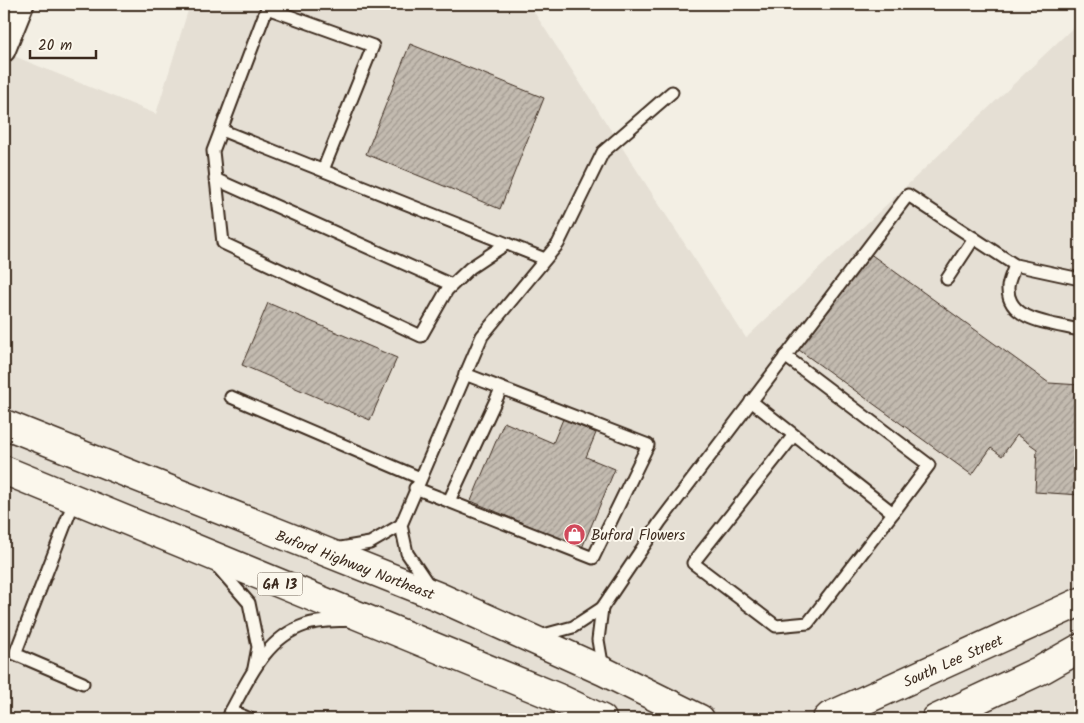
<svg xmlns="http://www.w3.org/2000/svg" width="1084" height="723" viewBox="0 0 1084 723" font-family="Kalam,sans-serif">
  <defs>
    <pattern id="building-hatch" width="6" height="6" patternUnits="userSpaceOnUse" patternTransform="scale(1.25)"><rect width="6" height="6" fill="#c3bbb0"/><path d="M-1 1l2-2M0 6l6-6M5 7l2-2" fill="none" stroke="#a0988f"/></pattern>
  </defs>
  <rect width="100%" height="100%" fill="#f3efe4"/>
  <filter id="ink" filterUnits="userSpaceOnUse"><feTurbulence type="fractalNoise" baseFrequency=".02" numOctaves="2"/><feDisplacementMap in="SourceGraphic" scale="10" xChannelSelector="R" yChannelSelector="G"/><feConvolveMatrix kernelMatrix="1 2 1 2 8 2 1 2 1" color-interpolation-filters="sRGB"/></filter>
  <g filter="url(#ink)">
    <path fill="#e5dfd4" d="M190,4H509L534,12L746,338L1080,21V719H4V52L156,114Z"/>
    <g fill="url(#building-hatch)" stroke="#3b2a1e">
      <path d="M410,44L544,98L500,209L366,154Z"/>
      <path d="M869,253L1049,383L1080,385V495L1035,492L1037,449L1017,435L1002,456L991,448L972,475L799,350Z"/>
      <path d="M268,303L397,358L370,420L242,365Z"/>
      <path d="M563,419L596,433L586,457L615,469L582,548L471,501L504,422L553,443Z"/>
    </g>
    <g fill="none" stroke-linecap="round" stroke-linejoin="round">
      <defs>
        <g id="service">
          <path d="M221,130L213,151L223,243L421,336L447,290L470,268L506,244"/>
          <path d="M323,170L373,46L267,8L221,130L545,259"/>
          <path d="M215,179L452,285"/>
          <path d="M1015,265C1013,272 1008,281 1008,288C1007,322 1056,324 1080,330"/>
          <path d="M947,279L974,238"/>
          <path d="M785,356L929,465L893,513"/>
          <path d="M231,397L420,478"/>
          <path d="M751,401L893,513L808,623L776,626L693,563L794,435"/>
          <path d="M415,488L593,558L648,445L465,374"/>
          <path d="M75,499L15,654L83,683"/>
          <path d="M449,501L501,389"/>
          <path d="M335,549L370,543L401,525"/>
          <path d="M216,565L249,603L258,647L254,668"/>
          <path d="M428,584L407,553L401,525L482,336L558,244L603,152L672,92"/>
          <path d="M602,608L598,640L603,669"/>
          <path d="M536,637L573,627L602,608L660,522L908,195L1015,265L1080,279"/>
          <path d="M231,711C249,678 266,638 305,625C318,620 336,621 351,620"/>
          <path d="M228,719L231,711L250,719"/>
        </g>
        <path id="minor" d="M4,51L23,4"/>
        <g id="secondary">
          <path d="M827,719L830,716L1080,602"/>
          <path d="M936,719L1043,669L1080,648"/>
        </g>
        <g id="primary">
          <path d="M4,424L437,596L603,671L700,719"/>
          <path d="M4,470L556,697L602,719"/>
          <path d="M951,719L955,710"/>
        </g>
      </defs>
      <use href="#service" stroke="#3b2a1e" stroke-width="15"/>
      <use href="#minor" stroke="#3b2a1e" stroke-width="25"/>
      <use href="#secondary" stroke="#3b2a1e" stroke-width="31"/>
      <use href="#primary" stroke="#3b2a1e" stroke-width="31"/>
      <use href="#service" stroke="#fbf7ec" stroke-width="11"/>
      <use href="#minor" stroke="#fbf7ec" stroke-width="21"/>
      <use href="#secondary" stroke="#fbf7ec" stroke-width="28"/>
      <use href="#primary" stroke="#fbf7ec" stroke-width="28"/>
    </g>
  </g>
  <defs>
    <symbol id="shop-disc" viewBox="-11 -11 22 22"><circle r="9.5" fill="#d1495b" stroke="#fbf7ec"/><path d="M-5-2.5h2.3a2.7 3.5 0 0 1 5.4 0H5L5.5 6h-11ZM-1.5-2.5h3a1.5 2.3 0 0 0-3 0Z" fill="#fff"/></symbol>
  </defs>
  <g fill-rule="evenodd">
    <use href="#shop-disc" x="562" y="522" width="25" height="25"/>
  </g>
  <g text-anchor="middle" stroke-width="4" stroke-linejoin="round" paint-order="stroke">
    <rect fill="#fbf7ec" stroke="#75685c" stroke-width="1" x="257.5" y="572.5" width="45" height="23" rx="4"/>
    <g font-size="14" font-weight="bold" fill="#3b2a1e">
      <text x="280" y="589">GA 13</text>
    </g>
    <g font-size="15" fill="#3b2a1e" stroke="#fbf7ec" text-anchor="start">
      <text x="591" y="540">Buford Flowers</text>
    </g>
    <g font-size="15" fill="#3b2a1e" stroke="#fbf7ec">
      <text transform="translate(355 565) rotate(21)" y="5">Buford Highway Northeast</text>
      <text transform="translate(953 661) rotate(-24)" y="5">South Lee Street</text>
    </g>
  </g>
  <rect width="1084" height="723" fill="none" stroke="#fbf7ec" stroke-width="20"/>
  <rect x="10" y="10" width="1064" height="703" fill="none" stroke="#3b2a1e" stroke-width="2" filter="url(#ink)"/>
  <path d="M30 50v8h66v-8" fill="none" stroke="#3b2a1e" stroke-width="2.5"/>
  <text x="38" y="50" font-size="15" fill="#3b2a1e" stroke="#fbf7ec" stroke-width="4" paint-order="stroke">20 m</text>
</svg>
